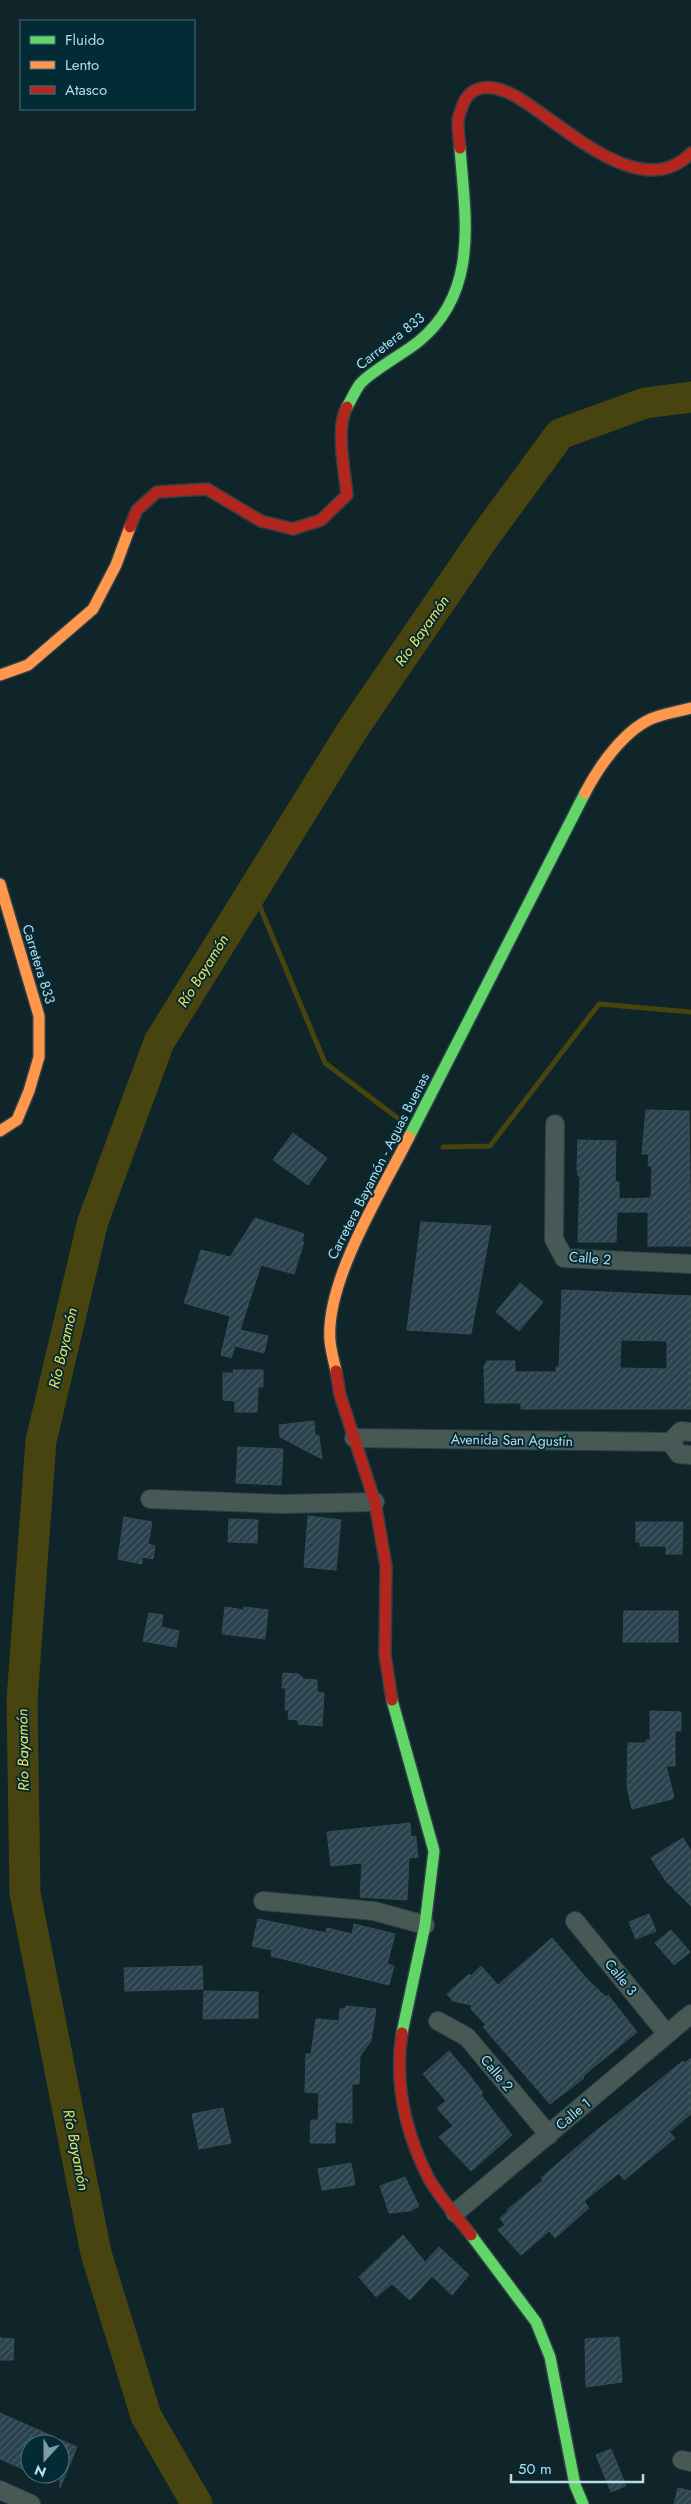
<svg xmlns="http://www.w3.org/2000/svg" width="691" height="2504" viewBox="0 0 691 2504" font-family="Jost,sans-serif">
  <defs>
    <pattern id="building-hatch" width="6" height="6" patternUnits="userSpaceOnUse" patternTransform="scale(1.25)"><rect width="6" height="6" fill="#29424d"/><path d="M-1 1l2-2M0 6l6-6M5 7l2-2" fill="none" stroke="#465d67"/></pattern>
  </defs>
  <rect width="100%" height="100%" fill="#0f252a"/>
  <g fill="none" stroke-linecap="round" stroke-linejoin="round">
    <g stroke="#48440f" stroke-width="5">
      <path d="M253,890L325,1063L403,1122"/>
      <path d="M443,1147L490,1146L599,1004L691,1012"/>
    </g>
    <path stroke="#48440f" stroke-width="31" d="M197,2504L146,2416L96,2253L25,1893L22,1700L41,1441L93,1221L159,1042L353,729L485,536L560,434L645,403L691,397"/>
  </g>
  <g fill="url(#building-hatch)" stroke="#384c55" fill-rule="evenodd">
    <path d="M646,1110L689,1111L691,1246H648V1212H617L616,1242H578L580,1176H578L577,1169L578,1140L616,1141L615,1182H619V1199L651,1198L652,1166H648L649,1154H642Z"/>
    <path d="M293,1133L327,1158L308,1185L273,1160Z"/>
    <path d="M255,1218L304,1234L302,1241L304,1242L294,1274L261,1265L240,1330L268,1336L264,1353L235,1346L231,1358L221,1355L230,1316L184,1303L201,1250L230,1257Z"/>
    <path d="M421,1222L491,1226L471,1334L407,1330Z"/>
    <path d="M520,1283L543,1302L519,1331L496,1312Z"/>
    <path d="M562,1290L691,1296V1409H521V1403H485L484,1367L487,1361H515V1372H556V1367H559ZM621,1340L667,1341V1369L620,1368Z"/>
    <path d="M233,1370H263V1387H258L257,1412H235V1401L223,1400V1373H234Z"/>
    <path d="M314,1421L315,1435L319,1436L322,1459L280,1437L279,1425Z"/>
    <path d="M238,1447L283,1449L281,1485L236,1483Z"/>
    <path d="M308,1516L341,1520L336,1570L304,1567Z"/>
    <path d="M124,1517L152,1522L148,1544L155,1546L153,1559L142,1557V1564L118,1559Z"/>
    <path d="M229,1519L258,1520L257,1543L228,1542Z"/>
    <path d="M636,1522H683L682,1554H666V1546H640V1542H636Z"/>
    <path d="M225,1607L244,1610V1607L268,1610L265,1639L222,1634Z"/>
    <path d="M624,1611H678V1642H623Z"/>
    <path d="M149,1613L163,1615L161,1627L179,1631L176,1647L143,1641Z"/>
    <path d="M283,1673L298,1674L304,1679L317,1680V1692L324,1693L322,1726L298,1724V1720L288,1719L289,1710H285L286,1688H282Z"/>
    <path d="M650,1711L681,1712V1731H675V1766H666L674,1797L672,1799L632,1809L627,1786L628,1743H646V1740H650Z"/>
    <path d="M410,1823L411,1837L416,1836V1839L418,1857L409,1858L407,1900L360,1897L362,1863L331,1866L327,1832Z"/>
    <path d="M683,1838L691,1851V1906L665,1880L651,1858Z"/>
    <path d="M649,1914L656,1931L636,1939L629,1922Z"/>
    <path d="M258,1919L326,1933L327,1928L352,1934L354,1924L395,1934L387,1964L394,1966L389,1985L271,1956L272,1950L252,1946Z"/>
    <path d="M671,1930L690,1952L674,1965L655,1943Z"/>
    <path d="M552,1938L587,1979L606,1997L608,1995L637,2032L589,2071L583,2077L584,2078L550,2104L483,2027L486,2025L471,2009L472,2005L453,2001L447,1994L469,1974L471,1976L481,1966L498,1985Z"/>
    <path d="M202,1966L203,1989L125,1991L124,1968Z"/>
    <path d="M204,1991L258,1992V2018L203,2019Z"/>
    <path d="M346,2006L376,2009L371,2041L360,2056L359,2084H352V2123L335,2122V2143H310L311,2120H318L319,2093L305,2092L306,2054H311L316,2019L339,2021L340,2009H345Z"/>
    <path d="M449,2051L467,2072L483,2093L481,2095L512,2135L471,2171L439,2137L453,2126L437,2108L446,2101L423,2074Z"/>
    <path d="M691,2058V2114L669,2132L675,2138L624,2180L619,2173L584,2201L589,2208L555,2238L549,2231L521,2255L498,2230L505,2225L500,2218L508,2212L507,2210L543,2180L541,2178L591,2135L683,2061L685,2063Z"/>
    <path d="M223,2108L231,2143L199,2149L192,2114Z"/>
    <path d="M351,2163L355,2185L322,2190L318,2169Z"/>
    <path d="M405,2177L419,2206L410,2211L389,2213L380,2186Z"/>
    <path d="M403,2235L425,2262L439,2247L469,2275L452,2295L432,2276L410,2300L392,2284L376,2297L359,2277Z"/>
    <path d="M619,2337L622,2382L586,2387L585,2339Z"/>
    <path d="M0,2338L14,2339L13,2360H0Z"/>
    <path d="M0,2413L77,2447L60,2488V2444H30V2472L0,2459Z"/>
    <path d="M611,2449L626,2486L611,2492L596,2455Z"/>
    <path d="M678,2488L691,2491V2504H674Z"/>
  </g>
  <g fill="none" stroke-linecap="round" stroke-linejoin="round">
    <defs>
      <g id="street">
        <path d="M555,1124L554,1239L564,1258L691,1264"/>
        <path d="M354,1438L670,1442L681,1431L691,1432"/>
        <path d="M670,1442L679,1454L691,1455"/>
        <path d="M150,1499L282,1504L375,1502"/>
        <path d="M263,1901L374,1911L425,1925"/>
        <path d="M575,1921L667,2034"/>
        <path d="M438,2021L467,2037L549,2135"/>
        <path d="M455,2213L691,2014"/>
        <path d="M682,2460L691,2462"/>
        <path d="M0,2490L31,2504"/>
      </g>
      <g id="fast">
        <path d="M347,407C351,400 355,391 360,384C371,371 403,354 418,342C480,292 465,217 460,148"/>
        <path d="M409,1137L585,793"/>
        <path d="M392,1700L434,1851L425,1925L402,2033"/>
        <path d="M471,2235L536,2322L550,2357L575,2485L583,2504"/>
      </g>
      <g id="slow">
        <path d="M0,675L28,665L93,609L116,565L130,527"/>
        <path d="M585,793C599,766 626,727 656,717C667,713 680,711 691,708"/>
        <path d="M0,884L39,1016V1057L29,1091L17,1120L0,1131"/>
        <path d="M336,1371C334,1362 331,1351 330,1341C325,1281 382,1191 409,1137"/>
      </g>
      <g id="jam">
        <path d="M460,148C459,139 458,130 458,121C458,116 461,111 462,107C471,81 495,85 515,96C559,120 640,206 691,153"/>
        <path d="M130,527L137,510L157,492L207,489L261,521L293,529L321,520L347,495C345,472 335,427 347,407"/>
        <path d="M336,1371L340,1395L375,1502L386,1566L385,1655L392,1700"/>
        <path d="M402,2033C394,2084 406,2134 429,2179C440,2198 457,2217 471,2235"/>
      </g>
    </defs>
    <use href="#street" stroke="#2d4046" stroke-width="20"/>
    <use href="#fast" stroke="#2d4046" stroke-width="14"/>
    <use href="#slow" stroke="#2d4046" stroke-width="14"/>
    <use href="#jam" stroke="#2d4046" stroke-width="14"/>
    <use href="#street" stroke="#485854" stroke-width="18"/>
    <use href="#fast" stroke="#63d668" stroke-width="11"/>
    <use href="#slow" stroke="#ff974d" stroke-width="11"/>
    <use href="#jam" stroke="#b3261e" stroke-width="11"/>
  </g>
  <g text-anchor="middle" stroke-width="4" stroke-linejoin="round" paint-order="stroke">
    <g font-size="14" fill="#b9dae7" stroke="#032b36">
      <text transform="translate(390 341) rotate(-38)" y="5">Carretera 833</text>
      <text transform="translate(39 964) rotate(73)" y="5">Carretera 833</text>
      <text transform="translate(378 1166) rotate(-63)" y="5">Carretera Bayamón - Aguas Buenas</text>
      <text transform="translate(590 1258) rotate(5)" y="5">Calle 2</text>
      <text transform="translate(512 1440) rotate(1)" y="5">Avenida San Agustín</text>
      <text transform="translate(621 1977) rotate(51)" y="5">Calle 3</text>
      <text transform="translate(497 2073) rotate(50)" y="5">Calle 2</text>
      <text transform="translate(573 2114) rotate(-40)" y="5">Calle 1</text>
    </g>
    <g font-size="15" font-style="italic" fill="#f1e156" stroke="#032b36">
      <text transform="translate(422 631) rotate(-55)" y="5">Río Bayamón</text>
      <text transform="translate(203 971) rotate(-58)" y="5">Río Bayamón</text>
      <text transform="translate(63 1348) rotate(-77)" y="5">Río Bayamón</text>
      <text transform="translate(23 1750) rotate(-91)" y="5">Río Bayamón</text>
      <text transform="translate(76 2150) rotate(79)" y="5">Río Bayamón</text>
    </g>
  </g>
  <rect x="20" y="20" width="175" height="90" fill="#032b36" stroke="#4c717d"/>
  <rect x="30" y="36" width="25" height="8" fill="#63d668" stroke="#4c717d"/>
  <text x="65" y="45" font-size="15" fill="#b9dae7">Fluido</text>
  <rect x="30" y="61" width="25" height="8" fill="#ff974d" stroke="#4c717d"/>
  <text x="65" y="70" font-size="15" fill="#b9dae7">Lento</text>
  <rect x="30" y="86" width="25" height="8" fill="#b3261e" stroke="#4c717d"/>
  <text x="65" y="95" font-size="15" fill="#b9dae7">Atasco</text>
  <g transform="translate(45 2459) rotate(201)"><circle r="24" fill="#032b36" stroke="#4c717d"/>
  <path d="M0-4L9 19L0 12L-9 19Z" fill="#7e9ba5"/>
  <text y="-8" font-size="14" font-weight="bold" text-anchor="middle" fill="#b9dae7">N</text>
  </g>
  <path d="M511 2474v8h132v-8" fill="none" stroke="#b9dae7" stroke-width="2.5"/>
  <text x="518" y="2474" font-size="15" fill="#b9dae7" stroke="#032b36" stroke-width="4" paint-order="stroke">50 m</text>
</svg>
